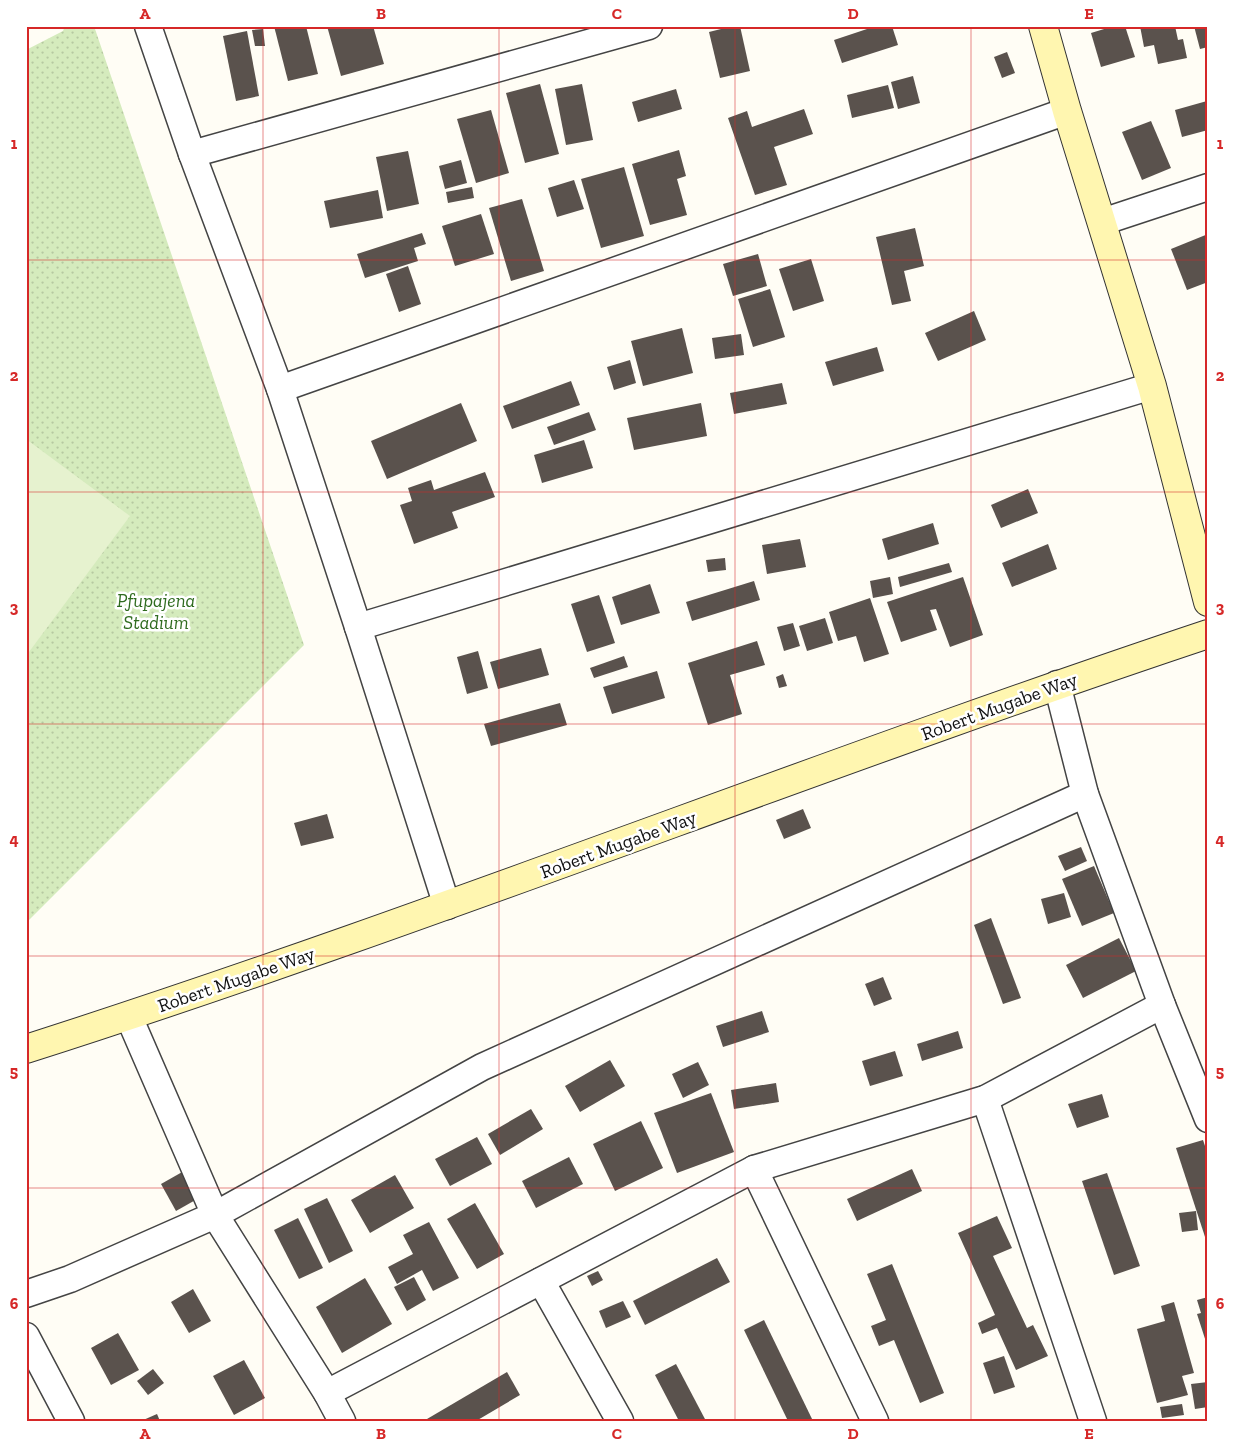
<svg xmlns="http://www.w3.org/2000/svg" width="1234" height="1447" viewBox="0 0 1234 1447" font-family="'Zilla Slab',serif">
  <defs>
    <pattern id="park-dots" width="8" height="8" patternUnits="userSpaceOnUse" patternTransform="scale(1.25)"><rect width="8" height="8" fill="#d5ebbd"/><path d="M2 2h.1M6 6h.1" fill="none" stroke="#b6c8a1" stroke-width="1.8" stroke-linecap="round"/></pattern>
  </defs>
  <rect width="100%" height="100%" fill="#fffdf5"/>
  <path fill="url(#park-dots)" d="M65,26H94L304,645L26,923V50L63,31Z"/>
  <path fill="#e6f2cf" d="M26,439L130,516L26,656Z"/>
  <g fill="#5a524d">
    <path d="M274,26H306L318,74L288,81Z"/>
    <path d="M327,26H373L384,64L341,76Z"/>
    <path d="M733,26H740L750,71L720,78L709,32Z"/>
    <path d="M876,26H892L898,45L842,63L834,40Z"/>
    <path d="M1114,26H1125L1135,57L1101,67L1091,33Z"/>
    <path d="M1140,26H1175L1178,40L1183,39L1187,58L1158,64L1154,45L1144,47Z"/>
    <path d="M1194,26H1208V47L1200,49Z"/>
    <path d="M263,29L265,46H255L252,30Z"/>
    <path d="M247,31L259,96L236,101L223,36Z"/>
    <path d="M1007,52L1015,73L1002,78L994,57Z"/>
    <path d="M913,76L920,103L898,109L891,82Z"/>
    <path d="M540,84L559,154L525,163L506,93Z"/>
    <path d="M582,84L593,140L566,145L555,89Z"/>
    <path d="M888,85L894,108L852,118L847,95Z"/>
    <path d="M676,89L682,109L638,122L632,102Z"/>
    <path d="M1207,101L1208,130L1182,137L1175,110Z"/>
    <path d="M804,109L813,134L774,147L787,185L755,195L728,118L747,111L752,127Z"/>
    <path d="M491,110L509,173L476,183L457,119Z"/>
    <path d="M1151,121L1171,168L1142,180L1122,132Z"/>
    <path d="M679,150L686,176L677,179L687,215L650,225L632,164Z"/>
    <path d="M408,151L419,204L387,211L376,157Z"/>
    <path d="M461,160L467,183L445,189L439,166Z"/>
    <path d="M624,167L644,236L601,248L581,179Z"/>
    <path d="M574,180L584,209L557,217L548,188Z"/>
    <path d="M472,187L474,198L448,203L446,192Z"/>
    <path d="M378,190L383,218L330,228L324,201Z"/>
    <path d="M522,199L544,271L511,281L489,208Z"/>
    <path d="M481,214L494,254L455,266L442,226Z"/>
    <path d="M915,228L924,266L904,271L911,301L892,305L876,237Z"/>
    <path d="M422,233L426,244L414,248L418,261L365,278L357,254Z"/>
    <path d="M1208,234V282L1187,290L1171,249Z"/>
    <path d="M758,254L767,286L733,296L723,264Z"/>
    <path d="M811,259L824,301L793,311L779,269Z"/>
    <path d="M408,266L421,304L399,312L386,274Z"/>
    <path d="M770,289L785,337L753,347L738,299Z"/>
    <path d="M974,311L986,340L938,361L925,333Z"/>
    <path d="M682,328L693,373L643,386L631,341Z"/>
    <path d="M741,334L744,355L715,359L712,338Z"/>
    <path d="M877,347L884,371L833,386L825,362Z"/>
    <path d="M630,360L636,383L614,390L607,367Z"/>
    <path d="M571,381L580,405L512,429L503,406Z"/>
    <path d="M782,383L787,404L734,414L730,393Z"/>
    <path d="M461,403L477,441L387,479L371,441Z"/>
    <path d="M701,403L707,436L634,450L627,418Z"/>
    <path d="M589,412L596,430L554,445L547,427Z"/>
    <path d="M584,440L593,468L542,483L534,455Z"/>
    <path d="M485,472L495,497L452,512L458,528L414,544L400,505L412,501L408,488L431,480L434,490Z"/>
    <path d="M1028,489L1038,513L1001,528L991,505Z"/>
    <path d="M933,523L939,544L888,560L882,539Z"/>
    <path d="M800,539L806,567L767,574L762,545Z"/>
    <path d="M1048,544L1057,569L1012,587L1002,563Z"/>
    <path d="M725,558L726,570L708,572L706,560Z"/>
    <path d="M949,563L952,572L900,587L898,577Z"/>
    <path d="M890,577L893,594L873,598L870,581Z"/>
    <path d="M963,577L983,635L950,647L936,609L930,610L937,630L901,642L887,602Z"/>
    <path d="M754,581L760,600L692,621L686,602Z"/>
    <path d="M650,584L660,613L621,625L612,597Z"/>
    <path d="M599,595L615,643L587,652L571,604Z"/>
    <path d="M870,598L889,654L864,662L856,636L838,641L829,612Z"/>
    <path d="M825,618L833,643L807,651L799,626Z"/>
    <path d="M793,623L800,646L784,651L777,627Z"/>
    <path d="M757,641L765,665L730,675L742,714L708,725L688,663Z"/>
    <path d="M541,648L549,675L498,689L490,662Z"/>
    <path d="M478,651L488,688L467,694L457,657Z"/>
    <path d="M624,656L628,667L594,678L590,668Z"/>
    <path d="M657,671L665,698L612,714L603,687Z"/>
    <path d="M783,674L787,686L779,688L776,677Z"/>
    <path d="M560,703L567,725L491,746L484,724Z"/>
    <path d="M803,809L811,828L784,839L776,820Z"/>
    <path d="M327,814L334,838L301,846L294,823Z"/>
    <path d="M1081,847L1087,861L1065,871L1058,856Z"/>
    <path d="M1094,866L1114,913L1082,926L1062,879Z"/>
    <path d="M1064,893L1071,917L1048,924L1041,899Z"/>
    <path d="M991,918L1021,998L1003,1004L974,925Z"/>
    <path d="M1119,938L1136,971L1083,998L1066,965Z"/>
    <path d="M883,977L892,999L874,1006L865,984Z"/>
    <path d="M762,1011L769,1032L723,1047L716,1026Z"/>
    <path d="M958,1031L963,1048L922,1061L917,1044Z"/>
    <path d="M895,1051L903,1076L870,1086L862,1061Z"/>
    <path d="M610,1060L625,1086L580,1112L565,1086Z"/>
    <path d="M698,1062L709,1085L683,1098L672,1074Z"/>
    <path d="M776,1083L779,1102L734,1109L731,1090Z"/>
    <path d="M711,1093L734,1152L677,1173L654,1113Z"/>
    <path d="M1102,1094L1109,1117L1077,1128L1068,1104Z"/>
    <path d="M531,1109L543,1129L500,1155L488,1134Z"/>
    <path d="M641,1121L663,1168L615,1191L593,1144Z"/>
    <path d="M477,1137L492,1164L450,1186L435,1159Z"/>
    <path d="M1203,1140L1208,1155L1207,1243L1176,1148Z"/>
    <path d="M569,1157L583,1184L536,1208L522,1181Z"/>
    <path d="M912,1169L922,1191L857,1221L847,1199Z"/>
    <path d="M184,1171L199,1198L176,1211L161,1184Z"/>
    <path d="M1107,1173L1140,1266L1114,1275L1082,1181Z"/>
    <path d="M395,1175L414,1208L370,1233L351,1200Z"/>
    <path d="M327,1198L353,1251L329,1263L304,1209Z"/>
    <path d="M475,1203L504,1254L477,1269L447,1219Z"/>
    <path d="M1196,1211L1198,1230L1182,1232L1179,1213Z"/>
    <path d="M997,1216L1012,1248L993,1256L1027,1328L1033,1325L1048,1356L1016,1370L997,1328L982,1334L978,1323L995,1315L958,1233Z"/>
    <path d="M298,1218L323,1268L299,1279L274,1230Z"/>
    <path d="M429,1222L459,1278L433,1291L422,1270L397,1284L388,1267L413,1254L403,1235Z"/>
    <path d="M717,1258L730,1282L645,1325L633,1301Z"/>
    <path d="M892,1264L944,1393L920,1403L894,1340L879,1346L871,1326L886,1320L867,1274Z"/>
    <path d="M598,1271L603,1280L592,1286L587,1276Z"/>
    <path d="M414,1277L426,1300L407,1311L394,1287Z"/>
    <path d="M365,1278L392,1324L342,1353L316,1307Z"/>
    <path d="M193,1289L211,1321L189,1333L171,1302Z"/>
    <path d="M1208,1297V1345H1207L1197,1314L1201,1313L1197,1300Z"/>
    <path d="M623,1301L631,1317L606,1328L599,1311Z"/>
    <path d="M1174,1302L1194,1373L1182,1376L1188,1395L1157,1403L1137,1329L1165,1321L1161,1306Z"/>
    <path d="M764,1320L813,1421H788L744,1330Z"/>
    <path d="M118,1333L139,1370L111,1385L91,1348Z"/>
    <path d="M1004,1356L1015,1387L994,1394L983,1363Z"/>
    <path d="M244,1360L265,1398L234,1415L213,1376Z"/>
    <path d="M676,1364L706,1421H679L655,1375Z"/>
    <path d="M153,1369L164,1383L148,1395L137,1381Z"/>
    <path d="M507,1372L520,1395L476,1421H428L427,1419Z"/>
    <path d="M1208,1382V1407L1195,1409L1191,1384Z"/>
    <path d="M1182,1404L1184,1415L1162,1418L1160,1407Z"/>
    <path d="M157,1414L160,1421H141Z"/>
  </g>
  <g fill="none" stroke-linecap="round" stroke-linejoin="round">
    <defs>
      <g id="street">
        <path d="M148,26L192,154L280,389L358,627L447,906"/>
        <path d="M192,154L649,26"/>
        <path d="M1102,222L1208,187"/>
        <path d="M280,389L1067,111"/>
        <path d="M358,627L1152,386"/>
        <path d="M1057,684L1085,794L1162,1005L1208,1119"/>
        <path d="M129,1017L215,1215L327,1393L342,1421"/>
        <path d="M985,1099L1093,1421"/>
        <path d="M754,1169L875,1421"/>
        <path d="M541,1281L620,1421"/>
        <path d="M26,1294L70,1279L215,1215L482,1067L1085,794"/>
        <path d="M26,1336L71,1421"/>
        <path d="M327,1393L754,1169L985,1099L1162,1005"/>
      </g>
      <g id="secondary">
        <path d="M1043,26L1067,111L1152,386L1208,602"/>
        <path d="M26,1049C424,922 812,766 1208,634"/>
      </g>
    </defs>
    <use href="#street" stroke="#444" stroke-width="29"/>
    <use href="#secondary" stroke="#333" stroke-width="30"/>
    <use href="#street" stroke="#fff" stroke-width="26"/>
    <use href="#secondary" stroke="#fff6b0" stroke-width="28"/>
  </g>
  <path fill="none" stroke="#d62828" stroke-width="1" stroke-opacity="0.55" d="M263,26V1421M499,26V1421M735,26V1421M971,26V1421M26,260H1208M26,492H1208M26,724H1208M26,956H1208M26,1188H1208"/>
  <g text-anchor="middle" stroke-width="5" stroke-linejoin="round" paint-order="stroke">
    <g font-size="19" font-style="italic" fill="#2f6b1f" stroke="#fff">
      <text x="156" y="607">Pfupajena<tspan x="156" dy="22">Stadium</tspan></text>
    </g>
    <g font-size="19" fill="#111" stroke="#fff">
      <text transform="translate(999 706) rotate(-20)" y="7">Robert Mugabe Way</text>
      <text transform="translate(618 844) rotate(-20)" y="7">Robert Mugabe Way</text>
      <text transform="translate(236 979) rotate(-19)" y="7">Robert Mugabe Way</text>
    </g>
  </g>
  <rect width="1234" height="1447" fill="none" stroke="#ffffff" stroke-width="55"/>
  <rect x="28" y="28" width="1178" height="1392" fill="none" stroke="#d62828" stroke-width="2"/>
  <g font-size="16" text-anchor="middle" font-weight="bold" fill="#d62828">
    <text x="145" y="19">A</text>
    <text x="381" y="19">B</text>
    <text x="617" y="19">C</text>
    <text x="853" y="19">D</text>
    <text x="1089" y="19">E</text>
    <text x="14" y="149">1</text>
    <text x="1220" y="149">1</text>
    <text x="14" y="381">2</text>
    <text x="1220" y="381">2</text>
    <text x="14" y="613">3</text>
    <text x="1220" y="613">3</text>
    <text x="14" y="845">4</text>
    <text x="1220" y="845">4</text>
    <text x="14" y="1077">5</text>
    <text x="1220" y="1077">5</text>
    <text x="14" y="1309">6</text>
    <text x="1220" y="1309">6</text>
    <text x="145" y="1439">A</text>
    <text x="381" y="1439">B</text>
    <text x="617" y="1439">C</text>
    <text x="853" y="1439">D</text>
    <text x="1089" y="1439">E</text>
  </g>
</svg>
